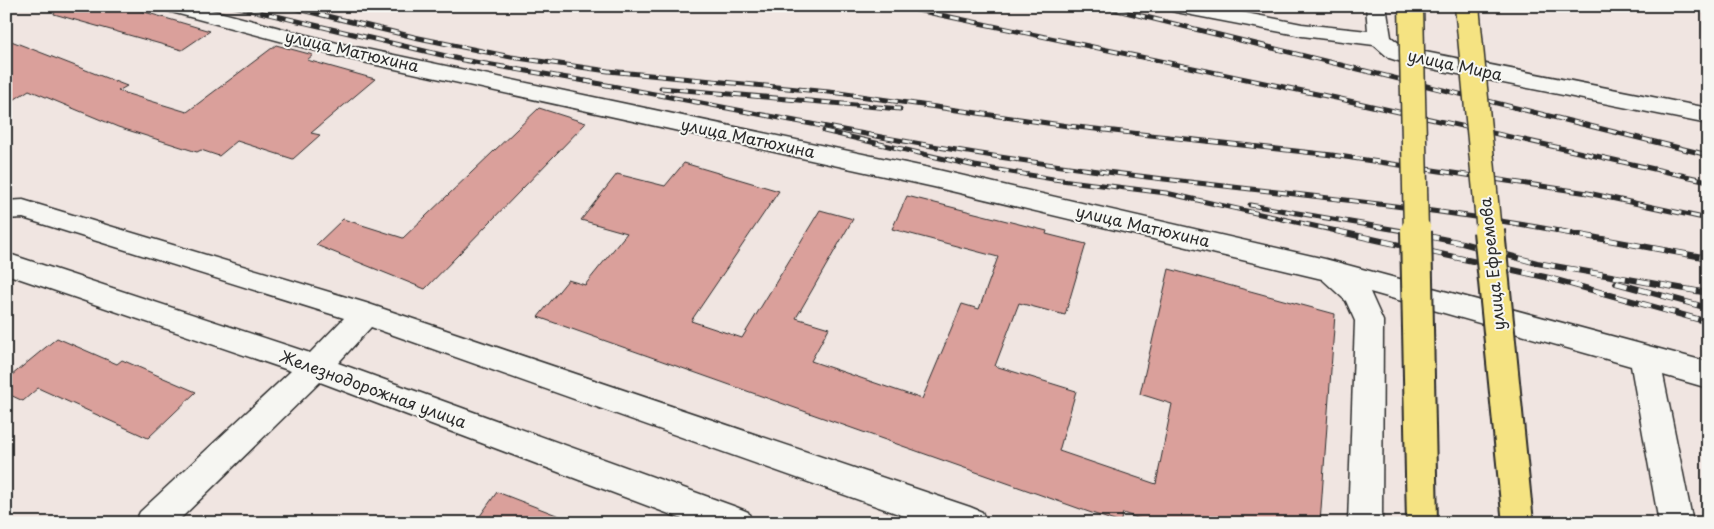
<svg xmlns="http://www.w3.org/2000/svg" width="1714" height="529" viewBox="0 0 1714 529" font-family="'Playpen Sans',sans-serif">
  <rect width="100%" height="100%" fill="#f0e5e1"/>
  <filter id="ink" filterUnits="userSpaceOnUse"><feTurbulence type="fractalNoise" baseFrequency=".02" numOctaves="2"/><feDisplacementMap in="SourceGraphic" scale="10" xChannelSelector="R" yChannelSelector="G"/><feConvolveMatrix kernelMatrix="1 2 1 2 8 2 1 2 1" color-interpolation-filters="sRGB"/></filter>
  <g filter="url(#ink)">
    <g fill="#daa09b" stroke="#2b2b2b">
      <path d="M55,6H124L210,31L182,50L54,14Z"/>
      <path d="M6,39L127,86L118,91L187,112L276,45L313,55L307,60L375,79L311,133L320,135L293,159L237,141L219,156L201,150L197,152L118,127L29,90L6,105Z"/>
      <path d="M539,108L586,123L425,289L316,245L343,219L403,238Z"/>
      <path d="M684,163L779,191L691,321L742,338L820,210L853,219L796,318L829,328L811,361L922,399L962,304L979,309L998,257L892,229L907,196L1047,231L1046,234L1086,244L1065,315L1019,303L995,366L1076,391L1059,451L1156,484L1172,404L1140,394L1169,269L1335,314L1320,523H1151L1123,513L1120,523L538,317L568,280L585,285L627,233L581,220L617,174L665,186Z"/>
      <path d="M57,338L117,364L122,360L196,392L148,438L38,388L23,401L6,393V380Z"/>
      <path d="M497,492L572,521V523H475Z"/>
    </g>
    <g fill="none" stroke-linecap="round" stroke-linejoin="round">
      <defs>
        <g id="minor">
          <path d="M161,6H196L337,43L934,169L1325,259L1708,362V388L1663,375L1693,523H1659L1631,366L1370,292L1383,321L1382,523H1348L1355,321L1346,301L1322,279L934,187L336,56L164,10Z"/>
          <path d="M1166,6H1210L1302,24L1368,31L1366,6H1386L1391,37L1405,48L1708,108V124L1408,64L1389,58L1374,45L1302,36L1176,12L1169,10Z"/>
          <path d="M23,200L366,303L970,507L982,512L987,523H924L371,327L338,363L736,507L748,512L753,523H693L320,382L176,523H135L140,512L291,371L6,274V253L310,353L344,318L23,218L6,219V201Z"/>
        </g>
      </defs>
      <use href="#minor" stroke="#2b2b2b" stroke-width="3"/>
      <use href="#minor" fill="#f6f6f2" fill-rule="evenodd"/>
      <defs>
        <g id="rail-far1">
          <path d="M234,6L463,60L591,82"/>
          <path d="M285,6L414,37L511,57L608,71L839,93L1068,126L1332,155L1588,193L1708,219"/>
          <path d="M898,6L1336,98L1708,181"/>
          <path d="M1101,6L1708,155"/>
          <path d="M585,81C748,111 911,146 1076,168C1239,190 1403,202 1565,232"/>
          <path d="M661,88L900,109"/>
          <path d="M824,131L975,166L1053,179L1166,193L1341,232"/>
          <path d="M1250,205L1409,232"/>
        </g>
        <g id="rail">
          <path d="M1336,231L1545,277L1708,322"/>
          <path d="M1403,231L1462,243L1537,263L1708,293"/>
          <path d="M1558,231L1708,258"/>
          <path d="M1616,283L1708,308"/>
        </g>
      </defs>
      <use href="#rail-far1" stroke="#2b2b2b" stroke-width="5"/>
      <use href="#rail" stroke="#2b2b2b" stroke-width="6"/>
      <use href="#rail-far1" stroke="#f6f6f2" stroke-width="3" stroke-dasharray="9" stroke-linecap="butt"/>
      <use href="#rail" stroke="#f6f6f2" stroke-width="4.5" stroke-dasharray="12" stroke-linecap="butt"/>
      <defs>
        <g id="major-bridge-far1">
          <path d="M1411,6L1416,232"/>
          <path d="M1467,6L1489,232"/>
        </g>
        <g id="major-bridge">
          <path d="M1416,231L1422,523"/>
          <path d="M1489,231L1518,523"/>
        </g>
      </defs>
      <use href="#major-bridge-far1" stroke="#2b2b2b" stroke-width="27" stroke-linecap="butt"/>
      <use href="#major-bridge" stroke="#2b2b2b" stroke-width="34" stroke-linecap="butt"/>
      <use href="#major-bridge-far1" stroke="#f5e382" stroke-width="24"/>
      <use href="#major-bridge" stroke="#f5e382" stroke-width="30"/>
    </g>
  </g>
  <g text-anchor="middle" stroke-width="4" stroke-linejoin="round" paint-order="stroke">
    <g font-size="16" fill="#2b2b2b" stroke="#f6f6f2">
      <text transform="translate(352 51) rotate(13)" y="6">улица Матюхина</text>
      <text transform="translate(1455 65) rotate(12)" y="6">улица Мира</text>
      <text transform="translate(748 138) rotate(12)" y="6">улица Матюхина</text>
      <text transform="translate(1143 226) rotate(13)" y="6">улица Матюхина</text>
      <text transform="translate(1492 264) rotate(-96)" y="6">улица Ефремова</text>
      <text transform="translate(373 389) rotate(20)" y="6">Железнодорожная улица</text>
    </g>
  </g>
  <rect width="1714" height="529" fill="none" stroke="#f6f6f2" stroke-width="25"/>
  <rect x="12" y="12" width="1689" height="504" fill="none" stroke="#2b2b2b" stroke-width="2" filter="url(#ink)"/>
</svg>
